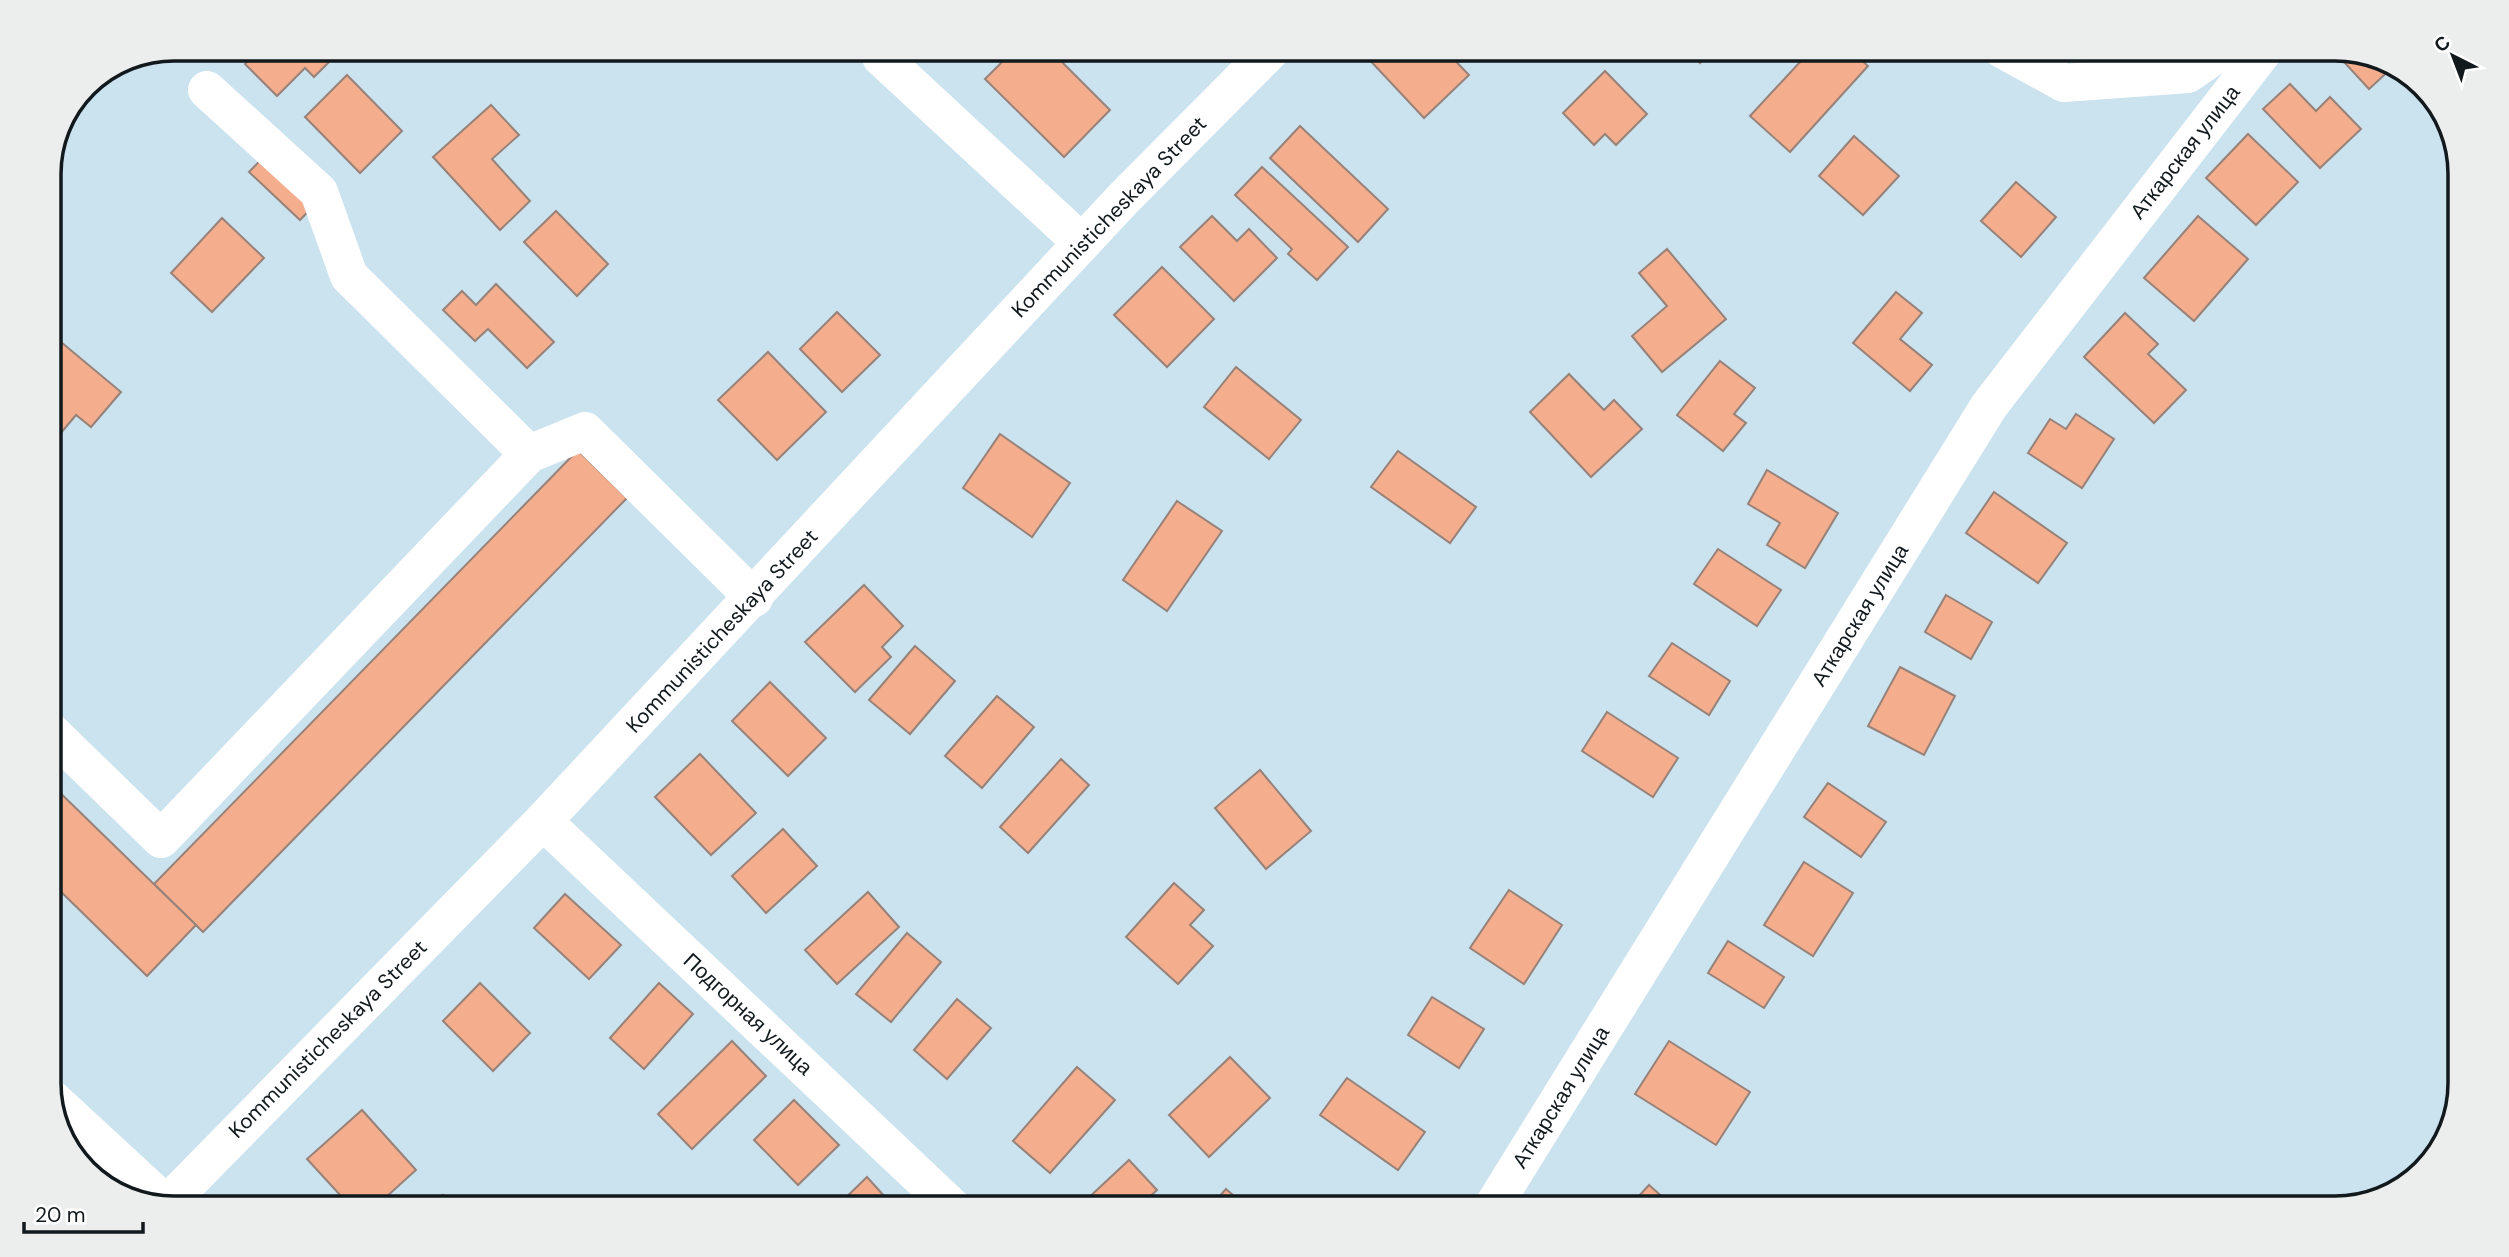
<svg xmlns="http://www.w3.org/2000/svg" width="2509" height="1257" viewBox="0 0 2509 1257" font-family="'DM Sans',sans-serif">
  <rect width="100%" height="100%" fill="#cbe2ef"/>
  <g fill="#f4ad8d" stroke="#978279" stroke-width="2">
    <path d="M260,49H333L338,53L314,77L305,68L277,96L245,64Z"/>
    <path d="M1015,49H1049L1110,110L1064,157L985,79Z"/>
    <path d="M1366,49H1444L1469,75L1424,118L1363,53Z"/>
    <path d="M1686,49H1713L1700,63Z"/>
    <path d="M1812,49H1849L1868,66L1790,152L1750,116Z"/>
    <path d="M2332,49L2390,62L2394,66L2369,89Z"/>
    <path d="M1605,71L1647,114L1616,145L1605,134L1594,145L1563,113Z"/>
    <path d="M347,75L402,131L360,173L305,117Z"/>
    <path d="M2290,84L2316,111L2330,97L2361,129L2320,168L2263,109Z"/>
    <path d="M491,105L519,135L492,159L530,201L500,230L433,157Z"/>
    <path d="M1300,126L1388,209L1358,242L1270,158Z"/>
    <path d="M2248,134L2298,182L2256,225L2206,178Z"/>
    <path d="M1854,136L1899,176L1863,215L1819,176Z"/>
    <path d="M282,138L332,187L300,220L249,172Z"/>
    <path d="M1262,167L1348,247L1317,280L1288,254L1292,249L1235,195Z"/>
    <path d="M2016,182L2056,217L2021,257L1981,221Z"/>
    <path d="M556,211L608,264L577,296L524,242Z"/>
    <path d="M1212,216L1237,241L1249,229L1277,258L1234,301L1180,247Z"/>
    <path d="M2198,216L2248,259L2194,321L2144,278Z"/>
    <path d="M222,218L264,258L212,312L171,273Z"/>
    <path d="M1667,249L1726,319L1662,372L1632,336L1667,306L1639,273Z"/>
    <path d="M1162,267L1214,319L1167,367L1114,315Z"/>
    <path d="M496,284L554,342L527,368L488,329L475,341L443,310L462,291L476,305Z"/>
    <path d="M1896,292L1922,313L1900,339L1932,365L1910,391L1853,343Z"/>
    <path d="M837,312L880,355L842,392L800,349Z"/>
    <path d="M2125,313L2158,344L2148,354L2186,390L2154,423L2084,357Z"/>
    <path d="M49,332L121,392L91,427L76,415L55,440L49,435Z"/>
    <path d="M768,352L826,412L777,460L718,400Z"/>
    <path d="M1720,361L1755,388L1734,414L1746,423L1723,451L1677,415Z"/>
    <path d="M1236,367L1301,420L1269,459L1204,407Z"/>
    <path d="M1569,374L1604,410L1614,400L1642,429L1591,477L1530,412Z"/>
    <path d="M2076,414L2114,439L2082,488L2028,453L2050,419L2066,429Z"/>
    <path d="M1000,434L1070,483L1032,537L963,488Z"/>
    <path d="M578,450L627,498L203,932L154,884Z"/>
    <path d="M1398,451L1476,507L1450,543L1371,487Z"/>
    <path d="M1767,470L1838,513L1805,568L1767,545L1780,523L1748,504Z"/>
    <path d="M1994,492L2067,543L2038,583L1966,533Z"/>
    <path d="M1177,501L1222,531L1167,611L1123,580Z"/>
    <path d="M1718,549L1781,590L1757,626L1694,584Z"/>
    <path d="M864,585L903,626L882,647L891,657L855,692L805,642Z"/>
    <path d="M1946,595L1992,622L1971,659L1925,632Z"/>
    <path d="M1672,643L1730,681L1709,715L1649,676Z"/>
    <path d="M915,646L955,681L910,734L869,700Z"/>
    <path d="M1900,667L1955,696L1924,755L1868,726Z"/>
    <path d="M770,682L826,738L788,776L732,721Z"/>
    <path d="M997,696L1034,727L982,788L945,756Z"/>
    <path d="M1607,712L1678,758L1653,797L1582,751Z"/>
    <path d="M700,754L756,813L711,855L655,797Z"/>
    <path d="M1061,759L1089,785L1028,853L1000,827Z"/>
    <path d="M1260,770L1311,831L1266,869L1215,808Z"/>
    <path d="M49,782L196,925L147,976L49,880Z"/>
    <path d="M1828,783L1886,822L1861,857L1804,817Z"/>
    <path d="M783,829L817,866L766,913L732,876Z"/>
    <path d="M1804,862L1853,893L1813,956L1764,925Z"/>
    <path d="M1174,883L1204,910L1190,925L1213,946L1178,984L1126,937Z"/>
    <path d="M1509,890L1562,925L1524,984L1470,948Z"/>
    <path d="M868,892L899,927L837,984L805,950Z"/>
    <path d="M565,894L621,945L589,979L534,928Z"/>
    <path d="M907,933L941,962L891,1022L856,994Z"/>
    <path d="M1728,941L1784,977L1764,1008L1708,973Z"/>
    <path d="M480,983L530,1033L493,1071L443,1021Z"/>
    <path d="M659,983L693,1014L644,1069L610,1038Z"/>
    <path d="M1432,997L1484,1029L1459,1068L1408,1035Z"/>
    <path d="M957,999L991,1028L947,1079L914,1050Z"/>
    <path d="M732,1041L766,1076L692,1149L658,1114Z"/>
    <path d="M1669,1041L1750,1092L1716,1145L1635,1094Z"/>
    <path d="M1230,1057L1270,1098L1209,1157L1169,1115Z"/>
    <path d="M1077,1067L1115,1100L1050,1173L1013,1141Z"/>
    <path d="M1347,1078L1425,1132L1398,1170L1320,1115Z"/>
    <path d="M794,1100L839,1145L798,1185L754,1140Z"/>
    <path d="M362,1110L416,1170L374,1208H352L307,1159Z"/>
    <path d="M1129,1160L1157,1190L1138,1208H1092L1085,1201Z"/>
    <path d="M867,1177L895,1208H835Z"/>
    <path d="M1649,1185L1675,1208H1628Z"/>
    <path d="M1226,1189L1248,1208H1209Z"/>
    <path d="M443,1195L456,1208H431Z"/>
  </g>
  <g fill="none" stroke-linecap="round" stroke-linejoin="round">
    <g stroke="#fff" stroke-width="38">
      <path d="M878,49L881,57L1082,243"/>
      <path d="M2002,49L2064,83L2188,74L2224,49"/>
      <path d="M207,90L319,192L349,276L529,454"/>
      <path d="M49,730L161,839L529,454L585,431L754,598"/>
      <path d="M543,821L953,1208"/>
      <path d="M52,1099L168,1206"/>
      <path d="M165,1206L543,821L1123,199L1272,49"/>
      <path d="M1492,1208L1989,406L2265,49"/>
    </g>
  </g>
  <g text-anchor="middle" stroke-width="7" stroke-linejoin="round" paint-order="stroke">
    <g font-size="21" fill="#11191d" stroke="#fff">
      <text transform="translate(2185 152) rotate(-52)" y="7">Аткарская улица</text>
      <text transform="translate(1109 217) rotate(-46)" y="7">Kommunisticheskaya Street</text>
      <text transform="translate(1860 615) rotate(-58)" y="7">Аткарская улица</text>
      <text transform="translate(722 631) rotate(-47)" y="7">Kommunisticheskaya Street</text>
      <text transform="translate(748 1014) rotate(43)" y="7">Подгорная улица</text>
      <text transform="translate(328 1039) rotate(-45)" y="7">Kommunisticheskaya Street</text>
      <text transform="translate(1561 1097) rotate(-58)" y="7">Аткарская улица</text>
    </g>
  </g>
  <path d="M0 0H2509V1257H0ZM174 61H2335A113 113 0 0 1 2448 174V1083A113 113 0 0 1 2335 1196H174A113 113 0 0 1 61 1083V174A113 113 0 0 1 174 61Z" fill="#eceded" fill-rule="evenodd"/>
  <path fill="none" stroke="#11191d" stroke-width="3.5" d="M174 61H2335A113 113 0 0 1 2448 174V1083A113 113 0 0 1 2335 1196H174A113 113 0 0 1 61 1083V174A113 113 0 0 1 174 61Z"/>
  <g transform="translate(2453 56) rotate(318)" stroke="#ffffff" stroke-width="5" paint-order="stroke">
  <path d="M0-5L12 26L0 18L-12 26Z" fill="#11191d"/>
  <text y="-10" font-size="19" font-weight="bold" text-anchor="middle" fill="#11191d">С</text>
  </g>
  <path d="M24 1222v10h119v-10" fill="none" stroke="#11191d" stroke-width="3.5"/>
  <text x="35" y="1222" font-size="21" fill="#11191d" stroke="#ffffff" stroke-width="5" paint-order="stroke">20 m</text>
</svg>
